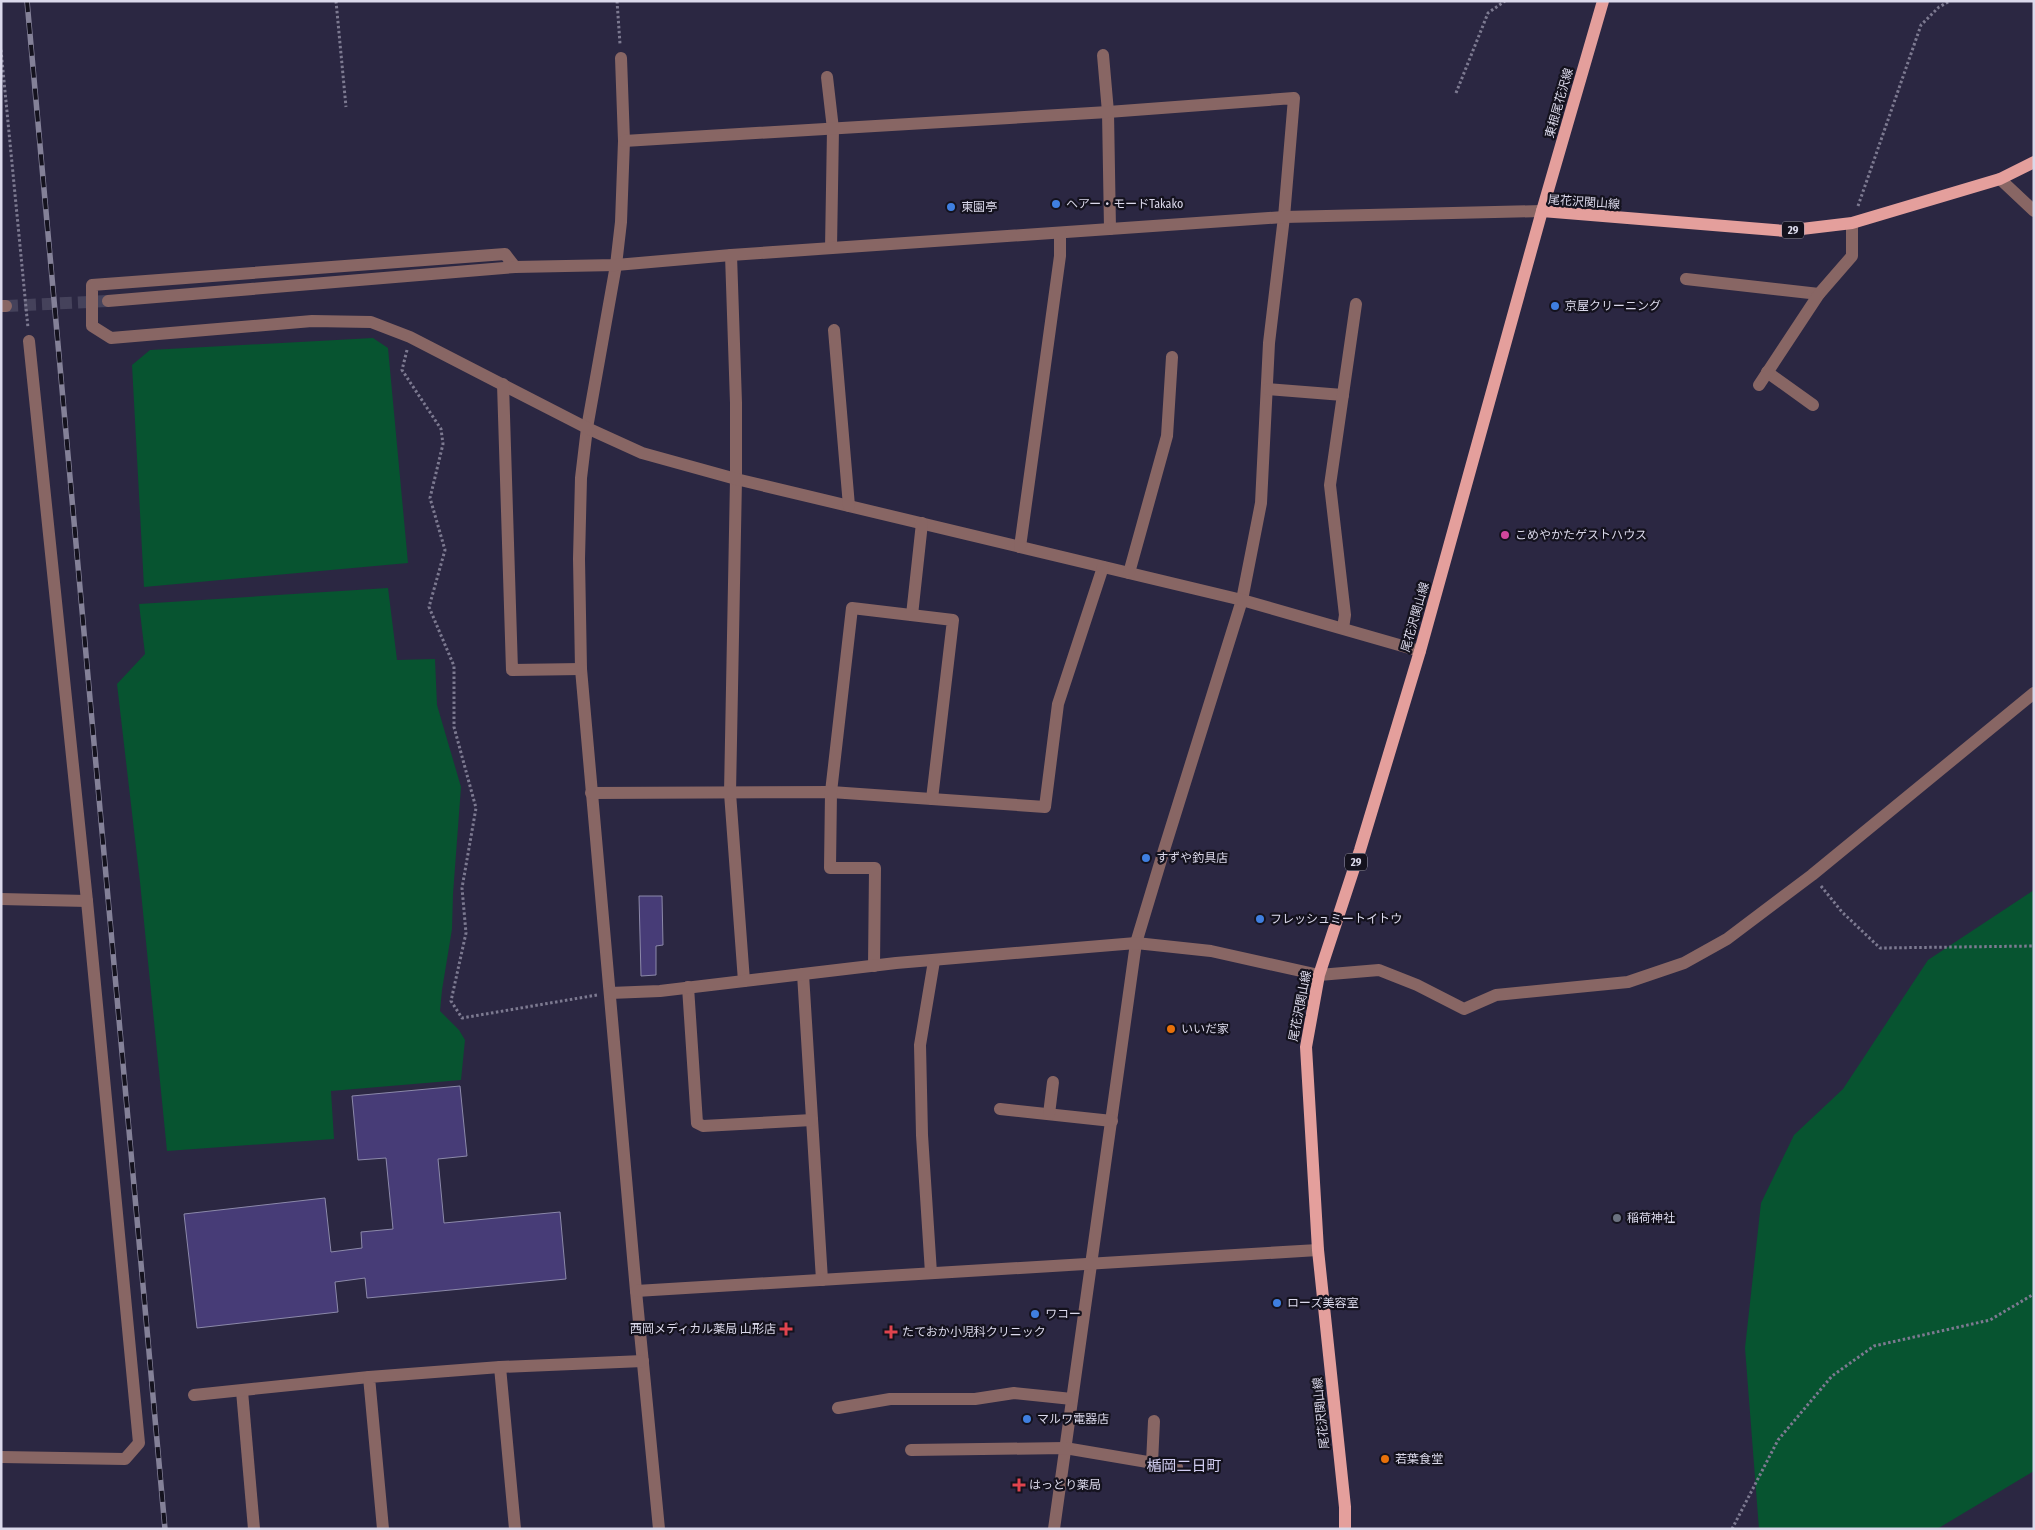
<svg xmlns="http://www.w3.org/2000/svg" width="2035" height="1530" viewBox="0 0 2035 1530" font-family="'Fira Sans Condensed','Noto Sans JP',sans-serif">
  <rect width="100%" height="100%" fill="#2b2742"/>
  <g fill="#075430">
    <path d="M373,338L388,348L408,563L144,587L132,365L150,350Z"/>
    <path d="M388,588L397,660L435,659L437,705L461,787L453,894L452,929L442,990L440,1011L459,1030L465,1040L461,1080L331,1091L334,1139L167,1151L140,882L117,684L145,654L139,604Z"/>
    <path d="M2034,890V1471L1937,1529H1759L1745,1348L1761,1203L1794,1135L1843,1089L1928,960Z"/>
  </g>
  <g fill="#473c77" stroke="#8c89aa">
    <path d="M639,896H662L663,945L656,946V975L641,976Z"/>
    <path d="M460,1086L467,1156L438,1159L444,1223L560,1212L566,1279L367,1298L365,1278L335,1282L338,1312L197,1328L184,1214L325,1198L331,1252L362,1248L361,1232L393,1229L386,1158L358,1160L352,1096Z"/>
  </g>
  <g fill="none" stroke-linecap="round" stroke-linejoin="round">
    <path stroke="#45425b" stroke-width="12" stroke-dasharray="12 6" stroke-linecap="butt" d="M6,306L108,301"/>
    <g stroke="#7d7a91" stroke-width="3" stroke-dasharray="2.5 2.5" stroke-linecap="butt">
      <path d="M336,1L346,107"/>
      <path d="M617,1L620,44"/>
      <path d="M1187,1V2"/>
      <path d="M1,50L28,328"/>
      <path d="M1456,93L1488,13L1505,1"/>
      <path d="M1858,206L1921,25L1939,7L1950,1"/>
      <path d="M407,350L402,370L441,429L443,444L430,498L445,550L429,607L454,666V727L476,808L462,888L466,933L451,1001L462,1018L597,995"/>
      <path d="M1821,886L1842,912L1880,948L2034,946"/>
      <path d="M1732,1529L1778,1440L1832,1376L1874,1346L1990,1320L2034,1294"/>
    </g>
    <g stroke="#886664" stroke-width="12">
      <path d="M1103,55L1108,112L1110,229"/>
      <path d="M621,58L624,141L621,222L616,265L587,428L581,478L579,559L581,669L636,1291L659,1529"/>
      <path d="M827,77L833,129L831,248"/>
      <path d="M624,141L1108,112L1294,98L1284,217L1269,343L1261,503L1242,600L1164,850L1136,943L1054,1529"/>
      <path d="M2000,179L2034,211"/>
      <path d="M731,255L736,403V479L730,793L744,981"/>
      <path d="M515,267L505,254L92,285V326L111,338L312,321L371,322L410,337L587,428L642,453L736,479L1242,600L1420,651"/>
      <path d="M1686,279L1819,294"/>
      <path d="M108,301L515,267L616,265L731,255L1284,217L1542,211"/>
      <path d="M1,306H6"/>
      <path d="M834,330L849,506"/>
      <path d="M1767,372L1813,405"/>
      <path d="M503,384L512,670L581,669"/>
      <path d="M1759,385L1819,294L1852,256V223"/>
      <path d="M1268,389L1343,395"/>
      <path d="M1020,547L1060,256V233"/>
      <path d="M1129,573L1167,436L1172,357"/>
      <path d="M912,615L922,523"/>
      <path d="M1343,628L1345,615L1330,485L1356,304"/>
      <path d="M591,793L831,792L1045,807L1058,704L1103,567"/>
      <path d="M1,899L87,901"/>
      <path d="M874,966L875,868H830L831,792L852,608L953,620L932,799"/>
      <path d="M803,974L822,1280"/>
      <path d="M688,987L697,1123L703,1126L812,1120"/>
      <path d="M610,993L660,991L896,963L1136,943L1211,951L1319,975L1379,970L1417,985L1464,1009L1496,995L1628,982L1684,963L1727,939L1812,875L2034,693"/>
      <path d="M1000,1109L1112,1121"/>
      <path d="M1049,1114L1053,1082"/>
      <path d="M931,1273L922,1135L920,1045L934,961"/>
      <path d="M636,1291L1318,1250"/>
      <path d="M500,1367L515,1529"/>
      <path d="M242,1391L254,1529"/>
      <path d="M194,1395L369,1377"/>
      <path d="M838,1408L890,1399H975L1014,1393L1072,1399"/>
      <path d="M911,1450L1065,1448L1177,1467"/>
      <path d="M1,1457L125,1459L139,1443L87,901L29,341"/>
      <path d="M1152,1463L1154,1421"/>
      <path d="M383,1529L369,1377L500,1367L643,1361"/>
    </g>
    <g stroke="#e49f9c" stroke-width="12">
      <path d="M1542,211L1785,231L1852,223L2000,179L2034,162"/>
      <path d="M1345,1529V1507L1318,1250L1306,1047L1319,975L1360,850L1420,651L1542,211L1603,1"/>
    </g>
    <defs>
      <path id="rail" d="M27,1L165,1529"/>
    </defs>
    <use href="#rail" stroke="#848198" stroke-width="5.5"/>
    <use href="#rail" stroke="#14121e" stroke-width="4" stroke-dasharray="11" stroke-linecap="butt"/>
  </g>
  <g fill="#3f7fe0" stroke="#14121e" stroke-width="2">
    <circle cx="1056" cy="204" r="5"/>
    <circle cx="951" cy="207" r="5"/>
    <circle cx="1555" cy="306" r="5"/>
    <circle cx="1146" cy="858" r="5"/>
    <circle cx="1260" cy="919" r="5"/>
    <circle cx="1277" cy="1303" r="5"/>
    <circle cx="1035" cy="1314" r="5"/>
    <circle cx="1027" cy="1419" r="5"/>
  </g>
  <circle fill="#d1479c" stroke="#14121e" stroke-width="2" cx="1505" cy="535" r="5"/>
  <g fill="#e8710a" stroke="#14121e" stroke-width="2">
    <circle cx="1171" cy="1029" r="5"/>
    <circle cx="1385" cy="1459" r="5"/>
  </g>
  <circle fill="#6b7280" stroke="#14121e" stroke-width="2" cx="1617" cy="1218" r="5"/>
  <g fill="#e0444e" stroke="#14121e" stroke-width="2">
    <path d="M783.5 1321.5h5v5h5v5h-5v5h-5v-5h-5v-5h5z"/>
    <path d="M888.5 1324.5h5v5h5v5h-5v5h-5v-5h-5v-5h5z"/>
    <path d="M1016.5 1477.5h5v5h5v5h-5v5h-5v-5h-5v-5h5z"/>
  </g>
  <g text-anchor="middle" stroke-width="4.5" stroke-linejoin="round" paint-order="stroke">
    <g fill="#14121e" stroke="#9f9dae" stroke-width="1">
      <rect x="1782" y="221.5" width="22" height="17" rx="4"/>
      <rect x="1345" y="853.5" width="22" height="17" rx="4"/>
    </g>
    <g font-size="11" font-weight="bold" fill="#dbd9eb">
      <text x="1793" y="234">29</text>
      <text x="1356" y="866">29</text>
    </g>
    <g font-size="12" fill="#dbd9eb" stroke="#14121e">
      <text transform="translate(1559 103) rotate(-74)" y="4">東根尾花沢線</text>
      <text transform="translate(1584 202) rotate(4)" y="4">尾花沢関山線</text>
      <text transform="translate(1415 617) rotate(-74)" y="4">尾花沢関山線</text>
      <text transform="translate(1300 1006) rotate(-79)" y="4">尾花沢関山線</text>
      <text transform="translate(1321 1413) rotate(-96)" y="4">尾花沢関山線</text>
    </g>
    <g font-size="12" fill="#dbd9eb" stroke="#14121e" text-anchor="start">
      <text x="1066" y="208">ヘアー・モードTakako</text>
      <text x="961" y="211">東園亭</text>
      <text x="1565" y="310">京屋クリーニング</text>
      <text x="1515" y="539">こめやかたゲストハウス</text>
      <text x="1156" y="862">すずや釣具店</text>
      <text x="1270" y="923">フレッシュミートイトウ</text>
      <text x="1181" y="1033">いいだ家</text>
      <text x="1627" y="1222">稲荷神社</text>
      <text x="1287" y="1307">ローズ美容室</text>
      <text x="1045" y="1318">ワコー</text>
      <text x="776" y="1333" text-anchor="end">西岡メディカル薬局 山形店</text>
      <text x="902" y="1336">たておか小児科クリニック</text>
      <text x="1037" y="1423">マルワ電器店</text>
      <text x="1395" y="1463">若葉食堂</text>
      <text x="1029" y="1489">はっとり薬局</text>
    </g>
    <g font-size="15" fill="#d2cef2" stroke="#14121e">
      <text x="1184" y="1471">楯岡二日町</text>
    </g>
  </g>
  <rect width="2035" height="1530" fill="none" stroke="#dbd9eb" stroke-width="5"/>
</svg>
